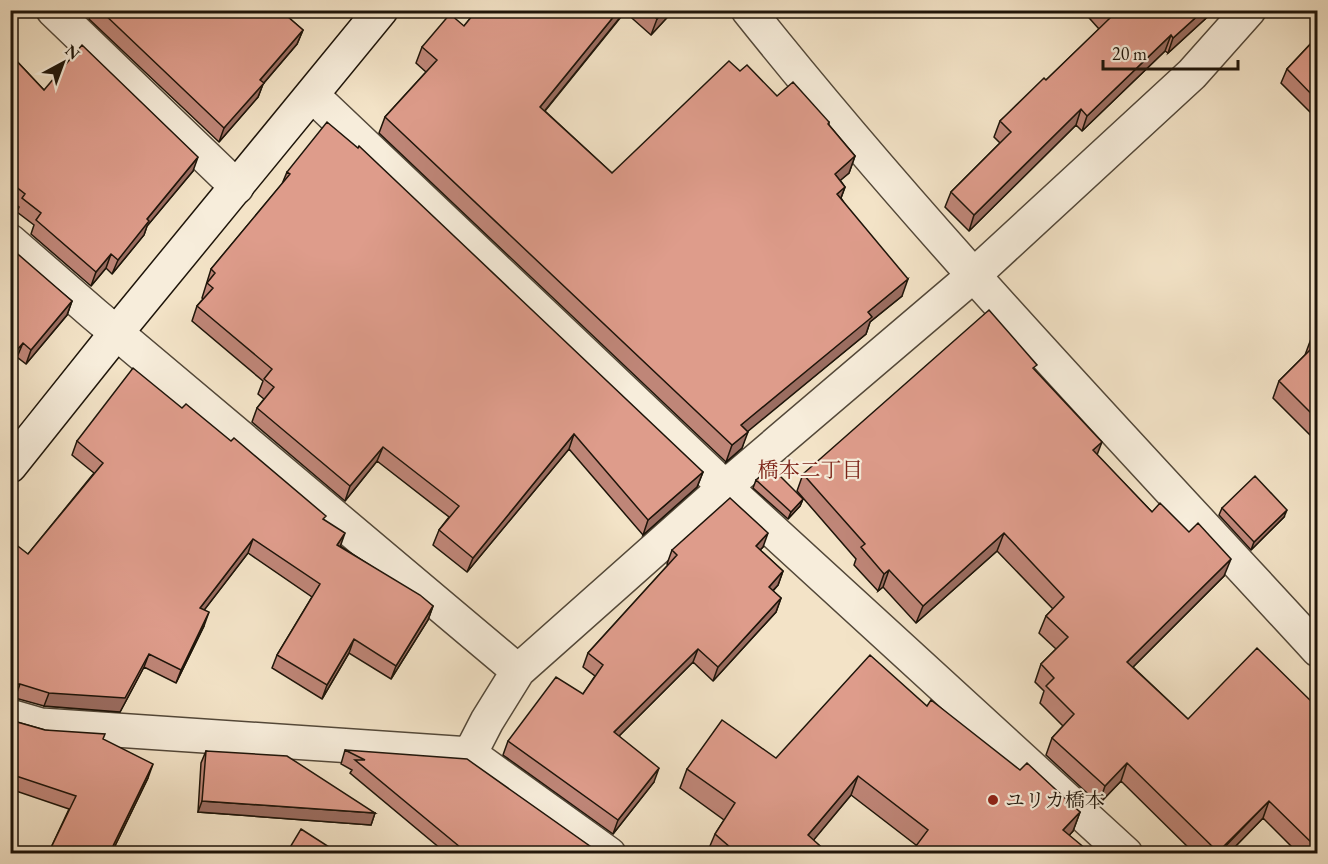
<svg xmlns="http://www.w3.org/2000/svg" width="1328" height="864" viewBox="0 0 1328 864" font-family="'EB Garamond','Noto Serif JP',serif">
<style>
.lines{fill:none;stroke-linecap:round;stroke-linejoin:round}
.street-casing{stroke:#534839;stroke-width:36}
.secondary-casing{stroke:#1e150a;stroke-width:36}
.street{stroke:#f7eddb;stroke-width:33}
.secondary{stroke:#f7eddb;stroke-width:33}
.wall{fill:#bf8678;stroke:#1e150a;stroke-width:1.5}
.shaded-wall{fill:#9b6d61;stroke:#1e150a;stroke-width:1.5}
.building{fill:#de9c8b;stroke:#1e150a;stroke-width:1.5}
.poi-dot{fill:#8f2418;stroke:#f7eddb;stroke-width:2}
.labels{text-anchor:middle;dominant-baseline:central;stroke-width:4.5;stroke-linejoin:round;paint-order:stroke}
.poi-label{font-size:20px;fill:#1e150a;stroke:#f7eddb;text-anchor:start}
.neighbourhood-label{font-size:21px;fill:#7a1f14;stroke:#f7eddb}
</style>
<rect width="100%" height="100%" fill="#f3e3c7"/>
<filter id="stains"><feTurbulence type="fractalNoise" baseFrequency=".00333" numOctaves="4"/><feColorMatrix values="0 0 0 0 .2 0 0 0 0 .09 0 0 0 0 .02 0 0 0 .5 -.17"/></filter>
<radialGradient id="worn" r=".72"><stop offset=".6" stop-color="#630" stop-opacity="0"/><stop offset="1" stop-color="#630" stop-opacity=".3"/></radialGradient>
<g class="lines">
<defs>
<path id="street" d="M53,10L237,187
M748,10C926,233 1125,440 1318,650
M312,95L725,487L1126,854
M10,241L94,314L518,671
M10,716L41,725L470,754
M609,854L470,754L487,721L518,671L725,487L974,275L1192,74L1249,10"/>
<path id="secondary" d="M10,466L117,332L381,10"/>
</defs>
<use href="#street" class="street-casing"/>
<use href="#secondary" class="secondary-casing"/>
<use href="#street" class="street"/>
<use href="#secondary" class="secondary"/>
</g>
<path class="wall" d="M92,10H280L303,30L297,44L263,84L258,97L219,142L89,19Z
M477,10H674L651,35L625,12L545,111L612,173L740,71L777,96L829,122V125L855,156L849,173L840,180L845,187L841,198L902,296L870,322L866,334L747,431L742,448L726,462L379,133L385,117L426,72L416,63L422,47L464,26Z
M1082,10H1215L1168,53L1165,51L1082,131L1076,125L969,231L945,207L951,192L1000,143L994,137L1000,121L1046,80L1099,29Z
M1317,37V119L1281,83L1287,69Z
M10,54L44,90L193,171L147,226L144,235L112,274L106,268L91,286L31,234L34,225L17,212L19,207L10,200Z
M287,172L703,472L697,487L643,535L569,449L467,572L433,545L439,530L449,517L377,461L345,501L252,422L257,408L264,399L258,394L263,381L192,321L197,306L203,299L202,298L211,269L282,184Z
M10,250L72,301L67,315L26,364L17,357Z
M1317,332V442L1273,398L1279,381L1305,355L1311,339Z
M1035,371L1097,455L1152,512L1224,576L1133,667L1188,719L1317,707V854H1299L1263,818L1228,854H1195L1121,781L1099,804L1046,755L1052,738L1063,726L1040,703L1044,691L1035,682L1041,664L1056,649L1039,633L1046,616L1053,609L997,551L916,623L883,587L878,591L854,565L856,559L797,491L803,474Z
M77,441L324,520L340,546L433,606L428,620L391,679L349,653L322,699L272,668L277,655L312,597L248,553L204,610V626L176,683L144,667L120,712L44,706L15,698L28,554L94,473L72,455Z
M756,480L803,499L800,506L788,519L753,488Z
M1222,508L1284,517L1251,550L1219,515Z
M763,547L760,550L783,571L778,585L773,591L781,598L776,612L713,681L693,662L619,736L654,782L613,834L503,755L508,741L583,694L595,676L583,667L588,653L668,565L667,564L672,550Z
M927,706L1080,812L1073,831L1069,835L916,845L851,795L813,840L829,854L707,853L715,834L724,820L680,788L687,769L776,758Z
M10,720L45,730L103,740L148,778L111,854H48L69,809L10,789Z
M345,750L593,854H447L350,773L352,770L341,764Z
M206,751L375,813L371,825L198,812L201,763Z"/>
<path class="shaded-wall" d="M619,10H626L534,124L540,107Z
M664,10H674L651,35L657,19Z
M1204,10H1215L1168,53L1173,38Z
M303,30L297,44L263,84L258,97L219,142L224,128L260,80Z
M1171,35L1165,51L1082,131L1087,116Z
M1081,109L1076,125L969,231L974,215Z
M855,156L849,173L829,190L835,174Z
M198,157L193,171L147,226L144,235L112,274L118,260L147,219Z
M845,187L839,203L837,194Z
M111,254L106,268L91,286L96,272Z
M908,279L902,296L870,322L866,334L735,442L741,425L868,312Z
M72,301L67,315L26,364L31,350Z
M23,343L17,357L10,366V358Z
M748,432L742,448L726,462L732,445Z
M574,434L569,449L467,572L473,558Z
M1102,442L1095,460L1093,450Z
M383,447L377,461L345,501L350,486Z
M703,472L697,487L643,535L648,520Z
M803,499L800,506L788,519L791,512Z
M1287,510L1284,517L1251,550L1254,542Z
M345,533L340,547L337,545Z
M768,533L763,547L750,560L756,546Z
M1004,533L997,551L916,623L923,606Z
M253,539L248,553L195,622L200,608Z
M1231,559L1224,576L1121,679L1127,662Z
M889,570L883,587L878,591L884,574Z
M783,571L778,585L763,601L769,587Z
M781,598L776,612L713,681L718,667Z
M433,606L428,620L391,679L396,666Z
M209,612L204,626L176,683L181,670Z
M354,639L349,653L322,699L327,685Z
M698,649L693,662L609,746L614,732Z
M149,654L144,667L120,712L44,706L49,693Z
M10,684H20L15,698H10Z
M1127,763L1121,781L1099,804L1105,786Z
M153,764L148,778L111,854H109Z
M659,768L654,782L613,834L618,820Z
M858,776L851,795L802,854L808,835Z
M202,801L375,813L371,825L198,812Z
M1269,801L1263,818L1228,854H1218Z
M1080,812L1073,831L1056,850L1063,830Z"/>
<path class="building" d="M100,10H280L303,30L260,80L264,83L224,128Z
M477,10H619L540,107L612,173L729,61L740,71L747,65L777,96L793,82L829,122L828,124L855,156L835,174L845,187L837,194L908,279L868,312L872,317L741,425L748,432L732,445L385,117L437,60L422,47L450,14L464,26Z
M647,10H664L657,19Z
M1102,10H1204L1173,38L1171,35L1087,116L1081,109L974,215L951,192L1011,132L1000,121L1044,78L1046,80L1110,18Z
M1317,37V100L1287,69Z
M82,45L198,157L147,219L149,221L118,260L111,254L96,272L36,220L41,213L22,198L25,194L10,182V54L44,90Z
M327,122L358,148L359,146L703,472L648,520L574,434L473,558L439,530L459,506L383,447L350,486L257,408L274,387L264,379L272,369L197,306L213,288L207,283L215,273L211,269L290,174L287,172Z
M12,249L72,301L31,350L23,343L10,358V250Z
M989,310L1037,365L1033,368L1102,442L1093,450L1152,512L1160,503L1189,532L1198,523L1231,559L1127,662L1188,719L1257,648L1317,707V848L1269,801L1218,852L1127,763L1105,786L1052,738L1074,714L1046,686L1054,678L1041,664L1068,637L1046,616L1064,597L1004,533L923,606L889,570L884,574L861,547L865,544L803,474Z
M1317,332V419L1279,381L1316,344L1311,339Z
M133,368L182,408L186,404L231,441L234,438L326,516L323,519L345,533L337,545L420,595L433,606L396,666L354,639L327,685L277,655L320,584L253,539L200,608L209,612L181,670L149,654L125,698L49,693L20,684H10V540L28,554L103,463L77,441Z
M771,467L803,499L791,512L756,480Z
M1255,476L1287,510L1254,542L1222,508Z
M730,498L768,533L756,546L783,571L769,587L781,598L718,667L698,649L614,732L659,768L618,820L508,741L556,677L583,694L603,665L588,653L677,555L672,550Z
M870,655L927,706L931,700L1020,770L1027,763L1080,812L1063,830L1092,854H910L928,830L858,776L808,835L829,854H738L715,834L735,803L687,769L722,720L776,758Z
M10,720L45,730L105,734L103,739L153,764L109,854H48L76,796L10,774Z
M345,750L467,759L594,849L591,854H464L466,852L355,760H365Z
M206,751L287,756L375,813L202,801Z
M301,829L340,854H286Z"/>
<circle class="poi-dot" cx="993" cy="800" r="6"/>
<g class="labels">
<g class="poi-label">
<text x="1005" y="800">ユリカ橋本</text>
</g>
<g class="neighbourhood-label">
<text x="810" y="469">橋本二丁目</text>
</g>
</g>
<rect width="1328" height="864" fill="none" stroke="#f3e3c7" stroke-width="36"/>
<rect x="12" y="12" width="1304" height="840" fill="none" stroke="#1e150a" stroke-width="3"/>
<rect x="18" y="18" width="1292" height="828" fill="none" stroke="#1e150a" stroke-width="1.5"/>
<g transform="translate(63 63) rotate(41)" stroke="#f7eddb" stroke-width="4.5" paint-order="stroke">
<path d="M0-4.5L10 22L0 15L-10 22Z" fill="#1e150a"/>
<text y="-9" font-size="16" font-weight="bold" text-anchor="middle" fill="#1e150a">N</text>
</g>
<path d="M1103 60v9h135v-9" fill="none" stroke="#1e150a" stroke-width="3"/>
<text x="1112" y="60" font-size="18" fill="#1e150a" stroke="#f7eddb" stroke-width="4.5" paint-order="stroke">20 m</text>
<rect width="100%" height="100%" filter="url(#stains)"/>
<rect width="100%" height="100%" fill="url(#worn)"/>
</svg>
